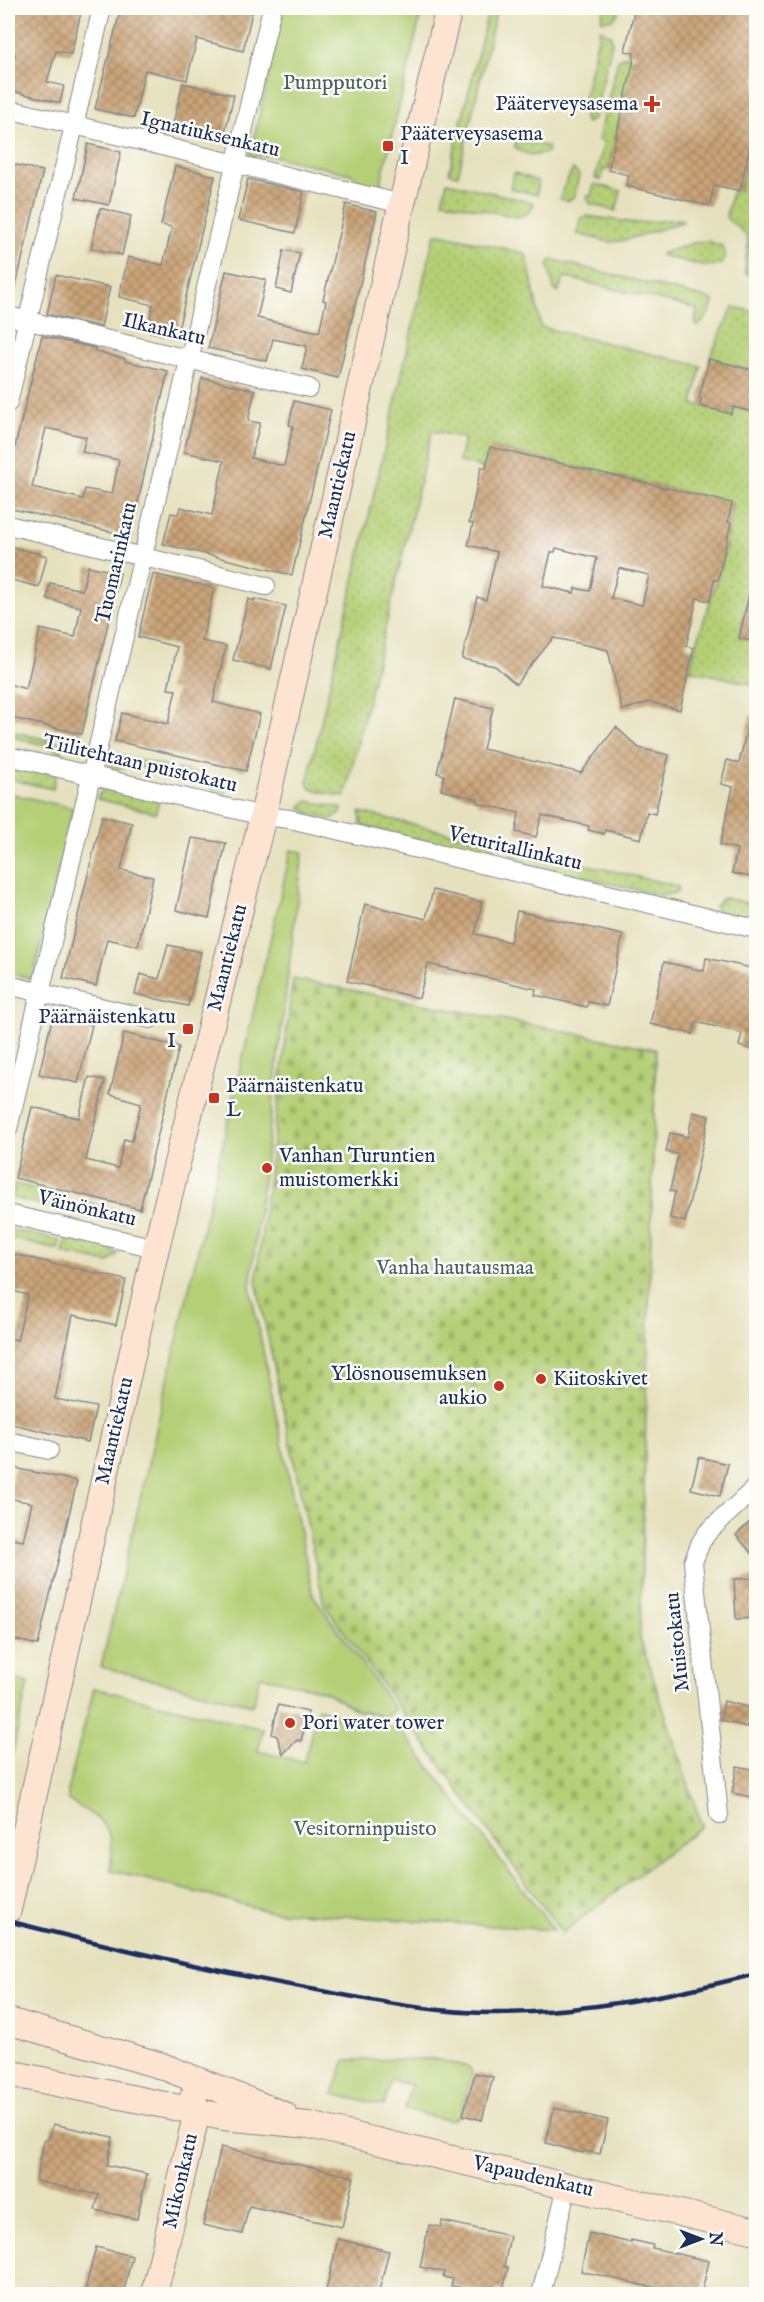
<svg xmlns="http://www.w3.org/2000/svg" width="764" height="2302" viewBox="0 0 764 2302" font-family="'IM FELL English',serif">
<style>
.grass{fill:url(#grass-dots);stroke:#687f6a;stroke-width:1.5}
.cemetery{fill:url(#cemetery-stones);stroke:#687f6a;stroke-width:1.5}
.park{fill:#b4cf75;stroke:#687f6a;stroke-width:1.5}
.building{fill:url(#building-cross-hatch);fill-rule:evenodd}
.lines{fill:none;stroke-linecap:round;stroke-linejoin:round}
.street-casing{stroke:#80888e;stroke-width:20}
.secondary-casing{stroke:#80888e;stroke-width:28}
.street{stroke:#fff;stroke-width:18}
.secondary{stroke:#fde4d1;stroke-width:26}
.rail{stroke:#1b2f5e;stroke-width:4.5}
.poi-dot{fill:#c8321e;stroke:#fdfcf7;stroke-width:2}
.labels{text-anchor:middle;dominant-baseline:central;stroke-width:5;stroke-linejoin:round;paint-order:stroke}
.park-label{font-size:21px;fill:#495f65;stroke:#fdfcf7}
.poi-label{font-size:21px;fill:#1b2f5e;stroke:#fdfcf7;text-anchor:start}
.street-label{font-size:21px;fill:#1b2f5e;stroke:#fdfcf7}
</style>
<defs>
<pattern id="grass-dots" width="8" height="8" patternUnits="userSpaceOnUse" patternTransform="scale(1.5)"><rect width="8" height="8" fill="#b4cf75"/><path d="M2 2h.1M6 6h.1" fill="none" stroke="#9ab268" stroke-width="1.8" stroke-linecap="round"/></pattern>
<pattern id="cemetery-stones" width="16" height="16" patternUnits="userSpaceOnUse" patternTransform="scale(1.5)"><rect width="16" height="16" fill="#b4cf75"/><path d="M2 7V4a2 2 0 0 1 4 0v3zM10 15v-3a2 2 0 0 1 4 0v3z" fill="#9ab268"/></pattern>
<pattern id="building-cross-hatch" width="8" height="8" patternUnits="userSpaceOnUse" patternTransform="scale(1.5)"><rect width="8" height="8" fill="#cba477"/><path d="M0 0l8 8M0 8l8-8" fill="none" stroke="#a48665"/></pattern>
</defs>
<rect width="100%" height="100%" fill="#fdfcf7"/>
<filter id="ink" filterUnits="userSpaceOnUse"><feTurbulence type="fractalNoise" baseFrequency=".0167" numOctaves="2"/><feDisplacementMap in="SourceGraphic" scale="12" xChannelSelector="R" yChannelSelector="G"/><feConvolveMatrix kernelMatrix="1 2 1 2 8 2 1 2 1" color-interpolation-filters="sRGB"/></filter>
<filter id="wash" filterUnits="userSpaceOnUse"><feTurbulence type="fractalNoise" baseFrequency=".008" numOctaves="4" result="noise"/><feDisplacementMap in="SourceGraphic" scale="24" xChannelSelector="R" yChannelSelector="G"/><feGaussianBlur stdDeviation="1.35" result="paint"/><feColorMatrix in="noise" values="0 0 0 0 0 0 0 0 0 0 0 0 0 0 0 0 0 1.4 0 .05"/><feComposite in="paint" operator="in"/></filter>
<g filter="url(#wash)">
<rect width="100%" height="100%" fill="#e6e1bd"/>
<path class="grass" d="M489,8H497L458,175L449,173Z
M604,8H620C617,18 612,22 601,20Z
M600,29L611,35L612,43L594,118L588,123L585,122L582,106Z
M625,56L633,58L632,64L648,68L626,91L608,170L603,169L601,180L595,179L604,142L598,140L618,60Z
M756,118V277L745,273C744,242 760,242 727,219L726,215L733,189L740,191Z
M515,139L548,147L547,152C538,158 523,154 515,148Z
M573,169L579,175L575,196L568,201L560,199L563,188Z
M514,173L538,181L537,195L510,188Z
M447,182L534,203C531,213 526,215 516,217L442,201Z
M594,184L621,191L616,211L590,204L587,196H591Z
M586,216L636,223L680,219L683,222L622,241L610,242L577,234L581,219Z
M436,234H441L524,253L527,257L541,327L701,366L693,404L730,414L733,407L756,413V562L739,638L756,642V685L690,670C702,613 730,561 732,503L491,447L486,468L459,462L464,438L432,431L345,797L311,789L307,783L433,239Z
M708,241L722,246C740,282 674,258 661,255L662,253L696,242Z
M554,260L710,299L713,301C713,309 704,323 697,326L695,323L697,309L564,277L558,292L554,289L548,265L550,261Z
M733,307L756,312V371L709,359Z
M8,730L63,744L61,755L53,747L8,736Z
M108,753L166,766L165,772C156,770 145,767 136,766C126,765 105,778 108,753Z
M8,764L56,775L53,789L8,779Z
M177,769L227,781L226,793L217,792L204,782L176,775Z
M108,788L159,799L156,813L97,799L99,794Z
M307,801L342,808L341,813L331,819L309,814L301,807Z
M360,812L494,843L493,851L485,854L365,827L361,824Z
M514,848L677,886L679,889L677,892L663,896L516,861L511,855Z
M726,898L756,905V919L716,910L715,907L721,899Z
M15,1184L66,1196L63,1210L12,1198Z
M86,1202L122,1211L125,1222H113L83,1215Z
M8,1229L60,1240L58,1250L8,1238Z
M66,1239L109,1249L118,1254L108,1263L63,1253Z
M8,1678L28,1683L8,1773Z"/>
<path class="cemetery" d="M293,979L656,1049L640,1638L702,1826L562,1933L324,1604L256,1281Z"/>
<path class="park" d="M284,8H420L421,14L380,186L362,184L351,174L269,155L253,157L250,155Z
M8,793L73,808L33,979L8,973Z
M291,850L303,852L250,1287L313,1595L395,1709L385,1717L356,1710L324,1691L260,1676L253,1705L101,1667Z
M94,1688L263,1729L258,1751L304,1762L318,1707L348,1721L401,1730L554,1930L268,1911L110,1870C117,1825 102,1821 68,1800V1788Z
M433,2059L469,2067L472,2073L461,2114L451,2121L405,2110L411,2085L391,2080L384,2106L333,2094L345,2060Z"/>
<g id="blocks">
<path class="building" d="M16,8H82L71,54L56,51L47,82L64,86L60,103L8,90L15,54L8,53V43Z
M121,8H194L223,14L225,8H253L243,51L197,39L187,80L145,70L134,118L95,109Z
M635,8H756V118L740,191L714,185L710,206L626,186L629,175L608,170L633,64L634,53L625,51Z
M183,83L234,95L223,140L172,128Z
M88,144L121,152L109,205L76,198Z
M12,164L43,171L14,294L8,293V182Z
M175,166L215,176L176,338L147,331L153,305L119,297L128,257L163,265L172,227L161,225Z
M248,179L304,192L295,233L238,220Z
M346,204L377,212L338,378L302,369L307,346L273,339L267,361L208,348L226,271L266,280L257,318L319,332L326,301L323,300Z
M100,208L131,216L122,255L91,248Z
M284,250L300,253L291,293L276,289Z
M56,275L110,287L101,327L47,314Z
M42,336L95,348V351L125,359V361L168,371L130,536L8,508V475ZM46,428L86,437L82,452L119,460L112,494L85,489L83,499L32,487Z
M709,359L756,371V413L733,407L731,414L700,406L701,399L699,398Z
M202,378L255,390L248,421L260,423L251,458L284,466L293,426L289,425L294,401L331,410L292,575L163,544L171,513L178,514L180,507L212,515L224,461L184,452Z
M490,447L732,503L728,522L731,523L718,580H714L710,601L697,598L686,646L694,648L680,710L650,702L622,710L608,650L564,640L553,638L516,684L495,666L462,659L477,597L486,600L497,552L468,545L473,524L469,523L481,467L486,468ZM556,548L597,558L590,591L575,588L574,593L543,586L551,552H555ZM619,568L649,575L642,605L611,598Z
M8,546L47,556L39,587L8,579Z
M88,566L120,573L82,734L8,717V684L26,689L40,629L75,637L81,607L47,599L50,583L82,590Z
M153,574L214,588L202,641L226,646L213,702L260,714L246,771L115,741L122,713L168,724L176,690L168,689L177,647L138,637Z
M750,591L756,592V642L739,638Z
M248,599L254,601V599L286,606L271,669L233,660Z
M455,699L493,708L483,749L581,773L616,727L639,748L669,755L655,814L647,812L641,839L605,830L604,834L588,830L589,826L542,815L536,837L516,832L519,813L477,803L478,799L441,790L444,775L437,773Z
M750,715L756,716V848L750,877L732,873L737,849L720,845L733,787L721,784L727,760L739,763Z
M102,816L132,823L121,870L153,877L138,946L107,939L96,986L63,978Z
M192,838L226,843L209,918L176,910Z
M433,890L482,902L475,934L510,942L517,911L623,935L607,1006L588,1002L587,1007L535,995L536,989L428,964L419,998L347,981L365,904L426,919Z
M168,945L201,952L188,1006L135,994L140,974L159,979Z
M706,958L756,969V1051L739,1046L742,1033L696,1022L693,1034L650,1024L664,962L704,971Z
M53,1015L92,1025L78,1083L39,1074Z
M124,1033L179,1047L140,1209L15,1178L32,1107L79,1118L89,1077L105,1080L86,1160L118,1168L124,1139L132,1141L141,1103L110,1094Z
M693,1112L709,1116L685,1222L670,1218L675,1192L670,1191L678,1154L666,1152L670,1133L688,1137Z
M8,1253L126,1280L116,1325L73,1315L55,1399L96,1407L88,1442L8,1423V1338L17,1340L28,1295L12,1291L14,1283L8,1282Z
M699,1457L728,1464L720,1496L691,1489Z
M14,1468L77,1481L38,1645L8,1638V1538L23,1541L32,1503L8,1498Z
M756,1516V1558L736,1535Z
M756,1578V1618L736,1619L734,1579Z
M724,1701L751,1708L747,1727L721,1720Z
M278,1705L308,1712L301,1741L297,1740L283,1754L277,1736L272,1734Z
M737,1766L756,1770V1798L732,1793Z
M475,2073L493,2077L482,2120L463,2115Z
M554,2108L608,2120L600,2154L584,2151L583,2153L546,2143Z
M53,2124L113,2137L107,2165L147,2174L137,2219L95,2210L99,2195L36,2181L44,2141L49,2139Z
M221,2147L354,2177L342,2227L249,2206L242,2234L203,2225Z
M442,2221L510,2236L504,2266L508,2268L503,2290L496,2289L495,2294L451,2286L453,2279L443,2277L444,2272L420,2267L429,2225L441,2227Z
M589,2233L631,2243V2240L653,2245L652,2248L709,2261L701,2295H657L659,2289L581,2271Z
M338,2239L389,2251L378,2295H325Z
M96,2247L132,2256L123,2295H84Z"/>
</g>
</g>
<g filter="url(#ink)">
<use href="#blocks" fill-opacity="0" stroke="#80888e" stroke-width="1.5"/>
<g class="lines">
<defs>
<path id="street" d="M8,109L402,204
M8,316L309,388
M8,403L102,8
M8,525L266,586
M8,756L263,816L290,819L756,929
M8,985L150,1019
M8,1129L272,8
M8,1214L156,1248
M8,1441L49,1450
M719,1815L693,1562L701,1542L707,1533L756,1487
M541,2294L567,2186"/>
<path id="secondary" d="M8,1910L156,1248L263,816L397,224L449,8
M8,2021L162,2066L284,2115
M8,2073L223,2117L309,2125L756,2231
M154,2294L197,2112L193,2097"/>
</defs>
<use href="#street" class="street-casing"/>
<use href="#secondary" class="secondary-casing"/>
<use href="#street" class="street"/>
<use href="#secondary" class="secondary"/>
<path class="rail" d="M8,1921C111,1947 216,1972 322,1991C381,2002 441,2014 502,2013C589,2012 673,1995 756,1974"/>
</g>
</g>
<g class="poi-dot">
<path d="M649 95h6v6h6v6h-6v6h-6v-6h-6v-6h6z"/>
<rect x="382" y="140" width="12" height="12" rx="3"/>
<rect x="182" y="1023" width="12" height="12" rx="3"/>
<rect x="208" y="1092" width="12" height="12" rx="3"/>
<circle cx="267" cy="1168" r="6"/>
<circle cx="541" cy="1379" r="6"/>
<circle cx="499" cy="1386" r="6"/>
<circle cx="290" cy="1723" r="6"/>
</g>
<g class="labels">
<g class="park-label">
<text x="335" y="83">Pumpputori</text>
<text x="455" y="1268">Vanha hautausmaa</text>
<text x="365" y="1829">Vesitorninpuisto</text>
</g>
<g class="poi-label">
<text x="638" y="104" text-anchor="end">Pääterveysasema</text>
<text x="400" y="134">Pääterveysasema<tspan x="400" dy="24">I</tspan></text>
<text x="176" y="1017" text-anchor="end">Päärnäistenkatu<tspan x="176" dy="24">I</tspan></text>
<text x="226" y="1086">Päärnäistenkatu<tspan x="226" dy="24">L</tspan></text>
<text x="279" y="1156">Vanhan Turuntien<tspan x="279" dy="24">muistomerkki</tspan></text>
<text x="487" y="1374" text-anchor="end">Ylösnousemuksen<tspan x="487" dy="24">aukio</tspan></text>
<text x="553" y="1379">Kiitoskivet</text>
<text x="302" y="1723">Pori water tower</text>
</g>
<g class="street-label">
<text transform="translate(210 135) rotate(13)">Ignatiuksenkatu</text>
<text transform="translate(164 330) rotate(13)">Ilkankatu</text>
<text transform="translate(338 485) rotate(-77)">Maantiekatu</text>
<text transform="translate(117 563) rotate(-77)">Tuomarinkatu</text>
<text transform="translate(140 764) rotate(13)">Tiilitehtaan puistokatu</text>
<text transform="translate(515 849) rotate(13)">Veturitallinkatu</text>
<text transform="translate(228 958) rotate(-76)">Maantiekatu</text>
<text transform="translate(87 1209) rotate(13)">Väinönkatu</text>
<text transform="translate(115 1431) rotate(-77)">Maantiekatu</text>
<text transform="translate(678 1642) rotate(-96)">Muistokatu</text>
<text transform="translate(533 2177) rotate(13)">Vapaudenkatu</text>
<text transform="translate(181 2181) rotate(-77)">Mikonkatu</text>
</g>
</g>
<rect width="764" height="2302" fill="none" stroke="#fdfcf7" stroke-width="30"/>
<g transform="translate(701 2239) rotate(90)" stroke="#fdfcf7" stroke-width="4.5" paint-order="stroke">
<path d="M0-4.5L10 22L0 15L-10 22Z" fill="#1b2f5e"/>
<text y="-9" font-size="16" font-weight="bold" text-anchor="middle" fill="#1b2f5e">N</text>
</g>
</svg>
